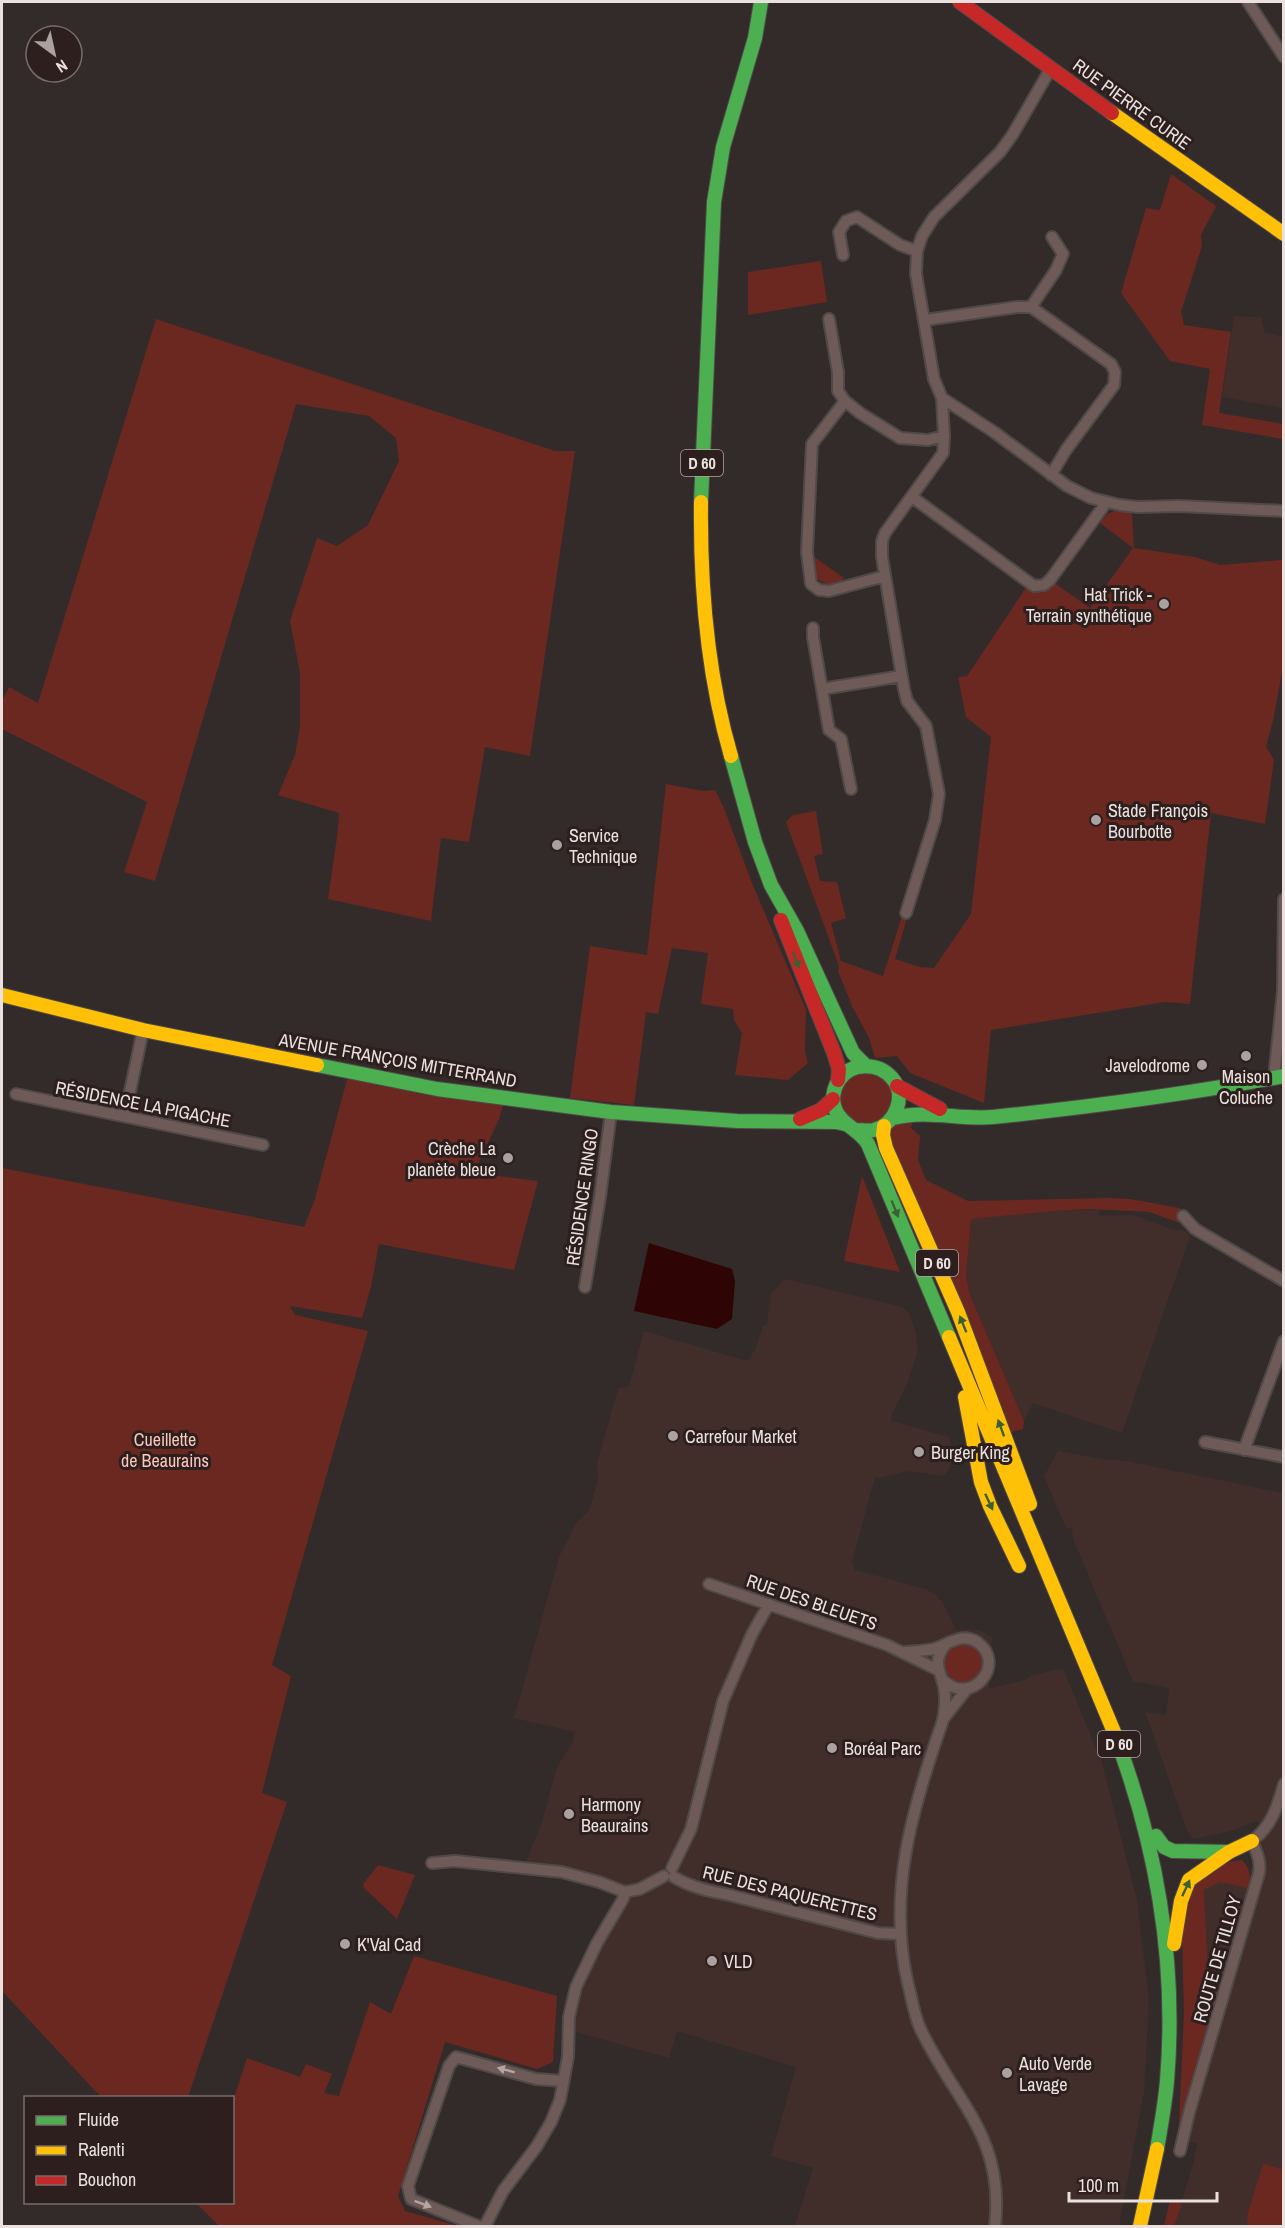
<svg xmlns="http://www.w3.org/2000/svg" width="1285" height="2228" viewBox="0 0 1285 2228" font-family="'Archivo Narrow',sans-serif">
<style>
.built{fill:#412e2b}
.green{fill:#6b2820}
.water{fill:#2e0504}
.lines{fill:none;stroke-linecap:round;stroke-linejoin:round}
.street-casing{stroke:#4f4948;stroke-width:14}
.fast-casing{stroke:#4f4948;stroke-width:16}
.slow-casing{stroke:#4f4948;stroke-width:16}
.jam-casing{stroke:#4f4948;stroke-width:16}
.street{stroke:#6e5b57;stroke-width:10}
.fast{stroke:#4caf50;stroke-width:14}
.slow{stroke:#ffc107;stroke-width:14}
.jam{stroke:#c62828;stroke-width:14}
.oneway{fill:#3a6034}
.oneway2{fill:#b2a5a2}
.poi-dot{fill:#aaa1a0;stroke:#2c1f1d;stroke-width:2}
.labels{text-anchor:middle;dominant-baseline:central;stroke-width:6;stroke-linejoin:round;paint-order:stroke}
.shield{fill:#2c1f1d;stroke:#b1a7a5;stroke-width:1.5}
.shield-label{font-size:16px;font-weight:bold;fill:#eae1df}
.street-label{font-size:18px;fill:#eae1df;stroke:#2c1f1d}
.poi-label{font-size:18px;fill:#eae1df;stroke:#2c1f1d;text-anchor:start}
.park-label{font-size:18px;fill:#fcc6bd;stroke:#2c1f1d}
</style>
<rect width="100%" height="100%" fill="#322b2a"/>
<path class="built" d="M1234,316L1261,317L1265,333L1283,337L1282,359L1284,360L1283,408L1222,397Z
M1099,1210V1216L1133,1215L1171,1229L1185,1231L1190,1236L1122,1433L1033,1403L1024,1421L970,1295L966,1276L971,1219L1054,1211Z
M785,1279L903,1307L909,1313L916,1333L918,1351L907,1384L892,1414L891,1421L949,1437L953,1456L949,1470L943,1476L909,1471L879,1478L875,1477L852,1562L855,1570L926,1589L937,1596L944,1605L956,1630H980L993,1638L991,1645L996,1660L995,1669L989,1684V1689L1028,1679L1030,1676L1063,1668L1102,1763L1137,1900L1149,2000L1144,2092L1119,2226H795L813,2168L771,2156L796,2067L677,2031L669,2058L569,2030L576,1987L625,1892L554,1866L526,1862L542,1822L557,1767L573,1742L575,1732L514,1718L559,1557L577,1522L589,1511L598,1480L597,1463L618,1389L629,1386L644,1331L747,1361L755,1350L763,1326L767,1325L771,1293Z
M1058,1451L1108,1460L1113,1459L1131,1462L1283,1493L1284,2169L1263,2164L1248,2225L1251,2226H1174L1192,2168L1197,2144L1183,2139L1228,1977L1208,1973L1204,1890L1220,1882L1251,1880L1250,1869L1260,1865L1252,1841L1268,1827L1256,1821L1231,1831L1193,1839L1188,1833L1145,1712L1166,1715L1169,1688L1133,1681L1073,1539L1072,1529L1066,1528L1044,1476Z"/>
<path class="green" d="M1171,174L1216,206L1201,235L1202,246L1181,312L1184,325L1231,332L1219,413L1283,424V439L1202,425L1210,369L1170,361L1121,293L1146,208L1160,210Z
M821,261L827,302L748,315V272Z
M156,319L555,451H575L530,756L485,747L469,842L441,838L431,921L328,899L337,837L339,813L278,795L295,755L300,726V673L290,621L317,538L337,546L368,525L399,461L396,438L369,416L296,404L155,881L124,872L147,802L2,729V701L9,687L38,703Z
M1115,511L1130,512L1132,515L1134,548L1195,557L1220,565L1283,560V667L1273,721L1266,746L1274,760L1265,824L1211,813L1190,1004L1165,1002L991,1030L984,1103L910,1073L897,1056L875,1058L869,1038L852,1006L838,971L839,966L786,822L793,815L816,811L823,854L814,856L820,881L837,882L846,918L831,923L841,961L883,976L902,916L907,918L895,959L920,967L934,968L971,914L991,737L966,717L958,677L967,676L1029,583L1050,580L1090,608L1133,548L1100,523L1107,514Z
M813,556L844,578L840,584L829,586L816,578Z
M666,784L703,791L715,790L724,808L752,883L806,1010L805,1052L808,1063L788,1080L735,1075L742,1033L734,1020L733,1009L701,1004L708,953L672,948L658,1014L646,1012L634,1105L570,1098L590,946L647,955Z
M349,1072L505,1099L499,1119L474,1173L538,1181L514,1270L379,1244L371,1287L362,1318L290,1306L295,1315L368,1331L272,1665L291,1676L262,1793L287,1802L188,2097H101L2,1991V1168L304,1227L314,1202Z
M840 1098a26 26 0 1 1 52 0a26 26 0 1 1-52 0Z
M914,1116L911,1128L920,1136L918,1160L926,1180L968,1201L1110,1198L1130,1199L1180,1208L1183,1216L1180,1223L1149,1212L1090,1209L1054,1211L971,1219L966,1276L970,1295L1024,1421L1023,1429L1008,1433L889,1140L893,1126Z
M862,1176L900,1272L844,1261Z
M944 1663a19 19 0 1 1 38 0a19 19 0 1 1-38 0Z
M1242,1860C1250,1869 1252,1876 1248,1888L1220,1882L1204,1890L1208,1973L1228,1977L1178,2145L1184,2013L1182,1939L1185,1887L1226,1862Z
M378,1865L415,1875L397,1919L363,1887L364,1883Z
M414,1956L557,1996L553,2062L537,2069L445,2042L398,2196L405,2211L458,2226H219L196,2203L232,2202L233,2101L247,2058L300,2077L306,2064L332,2074L324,2093L339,2096L370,2002L391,2014Z
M1263,2164L1283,2169V2226H1248L1247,2216Z
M1170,2200L1182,2203L1174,2226H1164Z"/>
<path class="water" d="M649,1243L732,1269L735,1281L732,1319L717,1329L634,1311Z"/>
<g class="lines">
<defs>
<path id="street" d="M1248,2L1284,57
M843,255L839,232L846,221L857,217L900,245L917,251
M1031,307L1056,270L1063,254L1052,237
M829,319L838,372V391L845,401L860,413L900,438L928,440L944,436
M925,320L1017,307H1031L1111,364L1115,372L1114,385L1066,450L1051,475
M942,398L994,432L1067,486L1091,498L1120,505L1137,507L1179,506L1284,511
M845,401L812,444L807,552L811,584L819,590L829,591L885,576
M912,497L1034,586L1044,585L1050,580L1103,507V501
M813,628V637L829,730L841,739L851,789
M822,689L902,676
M906,913L935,820L939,794L926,726L907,701L904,689L882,557V541L885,533L943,453L944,436L942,398L934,379L916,274L917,251L922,236L934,217L1000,152L1013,134L1051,68
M1274,1078L1283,991L1284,899
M16,1094L263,1145
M125,1115L143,1030
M1183,1216L1195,1229L1284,1281
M585,1287L600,1197L611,1112
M1205,1442L1284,1457
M1244,1450L1284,1341
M709,1584L887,1645L938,1670
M945,1645C932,1663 940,1669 944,1687C946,1698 945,1713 942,1723C912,1809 887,1894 908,1984C912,1999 914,2014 920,2028C955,2102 1005,2136 995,2226
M905,1652C915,1651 924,1651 933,1649C948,1645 961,1632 977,1642C1008,1663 971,1709 942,1679
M944,1718L967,1689
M432,1863L455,1861L562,1872L599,1882L625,1892L640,1889L664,1876
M672,1868L691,1829L723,1701L752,1634L769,1604
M674,1877C690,1887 707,1891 725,1894L878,1933L900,1934
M1180,2151L1189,2113L1259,1873C1261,1861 1257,1853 1252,1841C1272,1826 1277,1807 1284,1784
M478,2226L411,2199L408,2186L449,2066L456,2057L536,2079L563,2081
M485,2226L503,2191L537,2146L551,2122L560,2100L568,2057L569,2017L576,1987L597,1943L623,1899L625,1892"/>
<path id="fast" d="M701,502L714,202L723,147L755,38L761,2
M731,756L755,842L771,885L797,931L853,1053L865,1065
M317,1065L437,1089L611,1112L737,1121L836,1122L845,1124
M893,1118C927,1109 959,1120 993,1117C1091,1107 1188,1094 1284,1076
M856,1130C862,1130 869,1131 874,1130C896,1124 907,1095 892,1078C878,1062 851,1062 839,1080C833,1089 831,1101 836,1111C842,1125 860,1130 868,1144L949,1337
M1114,1732C1156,1843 1177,1961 1167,2081C1165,2104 1161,2126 1157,2149
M1156,1836L1164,1847L1173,1851L1229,1852"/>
<path id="slow" d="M1112,113L1284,234
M701,502C700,587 707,674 731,756
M2,995L143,1030L317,1065
M884,1126L883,1135L886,1148L958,1312L1030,1504
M949,1337L1114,1732
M965,1397L981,1482L990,1506L1019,1566
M1174,1944L1181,1901L1189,1880L1229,1852L1252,1841
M1140,2226L1157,2149"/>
<path id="jam" d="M960,2L1112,113
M781,920L834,1053L839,1069L838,1080
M897,1086L940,1109
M800,1119L821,1110L833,1099"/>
</defs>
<use href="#street" class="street-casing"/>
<use href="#fast" class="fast-casing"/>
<use href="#slow" class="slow-casing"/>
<use href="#jam" class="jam-casing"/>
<use href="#street" class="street"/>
<use href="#fast" class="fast"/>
<use href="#slow" class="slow"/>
<use href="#jam" class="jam"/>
</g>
<defs><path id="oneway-solid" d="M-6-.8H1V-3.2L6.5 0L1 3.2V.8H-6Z" transform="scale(1.5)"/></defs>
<g class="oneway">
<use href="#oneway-solid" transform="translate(796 960) rotate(69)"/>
<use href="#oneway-solid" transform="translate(895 1209) rotate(68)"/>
<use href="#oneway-solid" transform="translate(963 1324) rotate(-112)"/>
<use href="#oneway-solid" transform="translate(1001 1428) rotate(-110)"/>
<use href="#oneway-solid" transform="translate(989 1502) rotate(65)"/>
<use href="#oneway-solid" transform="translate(1186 1888) rotate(-65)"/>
</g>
<g class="oneway2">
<use href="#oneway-solid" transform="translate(506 2070) rotate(-165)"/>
<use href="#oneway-solid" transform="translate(423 2204) rotate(21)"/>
</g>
<g class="poi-dot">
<circle cx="1164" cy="604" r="6"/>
<circle cx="1096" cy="820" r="6"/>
<circle cx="557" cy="845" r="6"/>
<circle cx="1246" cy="1056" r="6"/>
<circle cx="1202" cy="1065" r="6"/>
<circle cx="508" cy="1158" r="6"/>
<circle cx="673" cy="1436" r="6"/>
<circle cx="919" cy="1452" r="6"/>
<circle cx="832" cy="1748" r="6"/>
<circle cx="569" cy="1814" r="6"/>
<circle cx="345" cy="1944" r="6"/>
<circle cx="712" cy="1961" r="6"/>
<circle cx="1007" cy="2073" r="6"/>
</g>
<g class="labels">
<g class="shield">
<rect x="681" y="450" width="42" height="26" rx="4.5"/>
<rect x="916" y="1250" width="42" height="26" rx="4.5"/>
<rect x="1098" y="1731" width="42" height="26" rx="4.5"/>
</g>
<g class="shield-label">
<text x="702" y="463">D 60</text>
<text x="937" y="1263">D 60</text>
<text x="1119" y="1744">D 60</text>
</g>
<g class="street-label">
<text transform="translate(1132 104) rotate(36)">RUE PIERRE CURIE</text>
<text transform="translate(398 1060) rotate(10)">AVENUE FRANÇOIS MITTERRAND</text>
<text transform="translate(143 1104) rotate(11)">RÉSIDENCE LA PIGACHE</text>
<text transform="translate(582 1197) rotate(-82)">RÉSIDENCE RINGO</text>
<text transform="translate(812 1602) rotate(19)">RUE DES BLEUETS</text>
<text transform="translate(790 1893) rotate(14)">RUE DES PAQUERETTES</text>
<text transform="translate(1217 1959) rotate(-74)">ROUTE DE TILLOY</text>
</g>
<g class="poi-label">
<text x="1152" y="594" text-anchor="end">Hat Trick -<tspan x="1152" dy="21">Terrain synthétique</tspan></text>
<text x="1108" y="810">Stade François<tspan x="1108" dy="21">Bourbotte</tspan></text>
<text x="569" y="835">Service<tspan x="569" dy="21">Technique</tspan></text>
<text x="1190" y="1065" text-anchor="end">Javelodrome</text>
<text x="1246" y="1076" text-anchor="middle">Maison<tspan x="1246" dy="21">Coluche</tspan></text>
<text x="496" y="1148" text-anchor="end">Crèche La<tspan x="496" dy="21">planète bleue</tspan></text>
<text x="685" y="1436">Carrefour Market</text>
<text x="931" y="1452">Burger King</text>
<text x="844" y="1748">Boréal Parc</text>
<text x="581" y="1804">Harmony<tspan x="581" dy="21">Beaurains</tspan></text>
<text x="357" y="1944">K'Val Cad</text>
<text x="724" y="1961">VLD</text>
<text x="1019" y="2063">Auto Verde<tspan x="1019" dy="21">Lavage</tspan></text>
</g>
<g class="park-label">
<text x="165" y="1439">Cueillette<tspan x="165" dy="21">de Beaurains</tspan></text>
</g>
</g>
<rect width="1285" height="2228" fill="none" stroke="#eae1df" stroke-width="6"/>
<rect x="24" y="2096" width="210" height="108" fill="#2c1f1d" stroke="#786d6b" stroke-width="1.5"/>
<rect x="36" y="2116" width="30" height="9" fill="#4caf50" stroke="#786d6b" stroke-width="1.5"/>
<text x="78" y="2126" font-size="18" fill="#eae1df">Fluide</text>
<rect x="36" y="2146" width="30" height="9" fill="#ffc107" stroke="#786d6b" stroke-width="1.5"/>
<text x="78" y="2156" font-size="18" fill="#eae1df">Ralenti</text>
<rect x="36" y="2176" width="30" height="9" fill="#c62828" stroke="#786d6b" stroke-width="1.5"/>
<text x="78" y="2186" font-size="18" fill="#eae1df">Bouchon</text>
<g transform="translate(54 54) rotate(147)"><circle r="28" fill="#2c1f1d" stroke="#786d6b" stroke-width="1.5"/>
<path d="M0-4.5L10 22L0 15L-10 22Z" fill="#aaa1a0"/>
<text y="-9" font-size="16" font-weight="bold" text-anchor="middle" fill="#eae1df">N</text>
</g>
<path d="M1069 2192v9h148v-9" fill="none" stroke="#eae1df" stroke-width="3"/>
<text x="1078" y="2192" font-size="18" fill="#eae1df" stroke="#2c1f1d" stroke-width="4.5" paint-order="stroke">100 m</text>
</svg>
